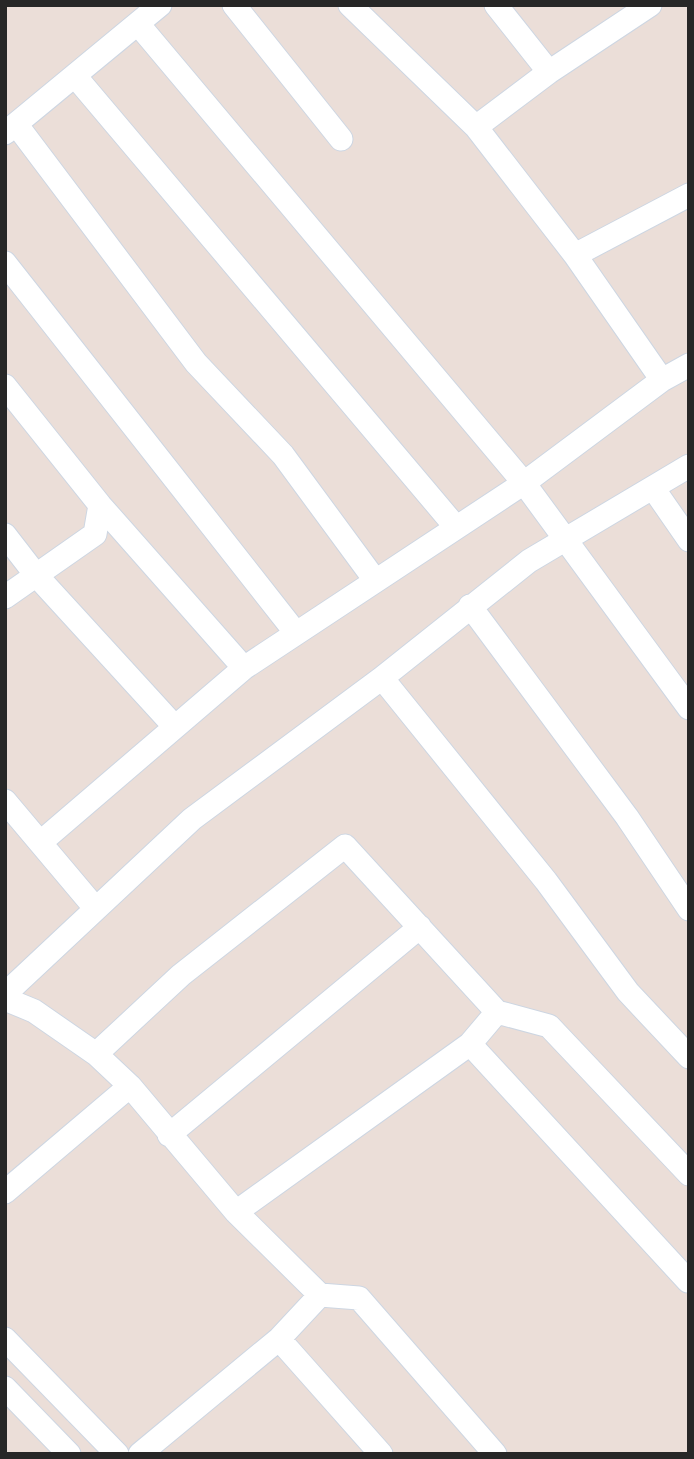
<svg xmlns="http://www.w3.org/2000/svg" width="694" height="1459" viewBox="0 0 694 1459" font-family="'Roboto Condensed',sans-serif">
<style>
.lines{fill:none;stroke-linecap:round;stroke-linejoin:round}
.street-casing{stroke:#cdd6e2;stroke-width:25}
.street{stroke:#fff;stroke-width:23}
</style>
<rect width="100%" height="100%" fill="#ebded8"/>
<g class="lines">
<defs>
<path id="street" d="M234,5L341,139
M350,5L476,127L575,255L662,380
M496,5L549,72
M138,24L524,483L689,708
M75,76L455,526
M16,124L196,363L283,455L375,580
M476,127L549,72L650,5
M5,133L160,5
M575,255L689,195
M5,263L296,633
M5,386L100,505L95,534L5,597
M653,488L689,540
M100,505L244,668
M5,535L36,575L175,727
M470,606L627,817L689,909
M382,678L546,881L628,992L689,1057
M5,801L96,909
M41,842L244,668L524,483L662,380L689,365
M5,994L192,819L382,678L529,561L689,466
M5,999L34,1011L96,1054L130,1086L236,1212L320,1295L359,1298L495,1454
M96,1054L181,975L345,846L497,1012
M169,1135L420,927
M5,1192L130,1086
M236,1212L470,1044
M688,1281L470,1044L497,1012L549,1026L689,1174
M5,1339L117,1454
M279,1339L381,1454
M5,1388L69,1454
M140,1454L279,1339L320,1295"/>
</defs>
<use href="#street" class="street-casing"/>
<use href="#street" class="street"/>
</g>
<rect width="694" height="1459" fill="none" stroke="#272727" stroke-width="14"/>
</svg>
